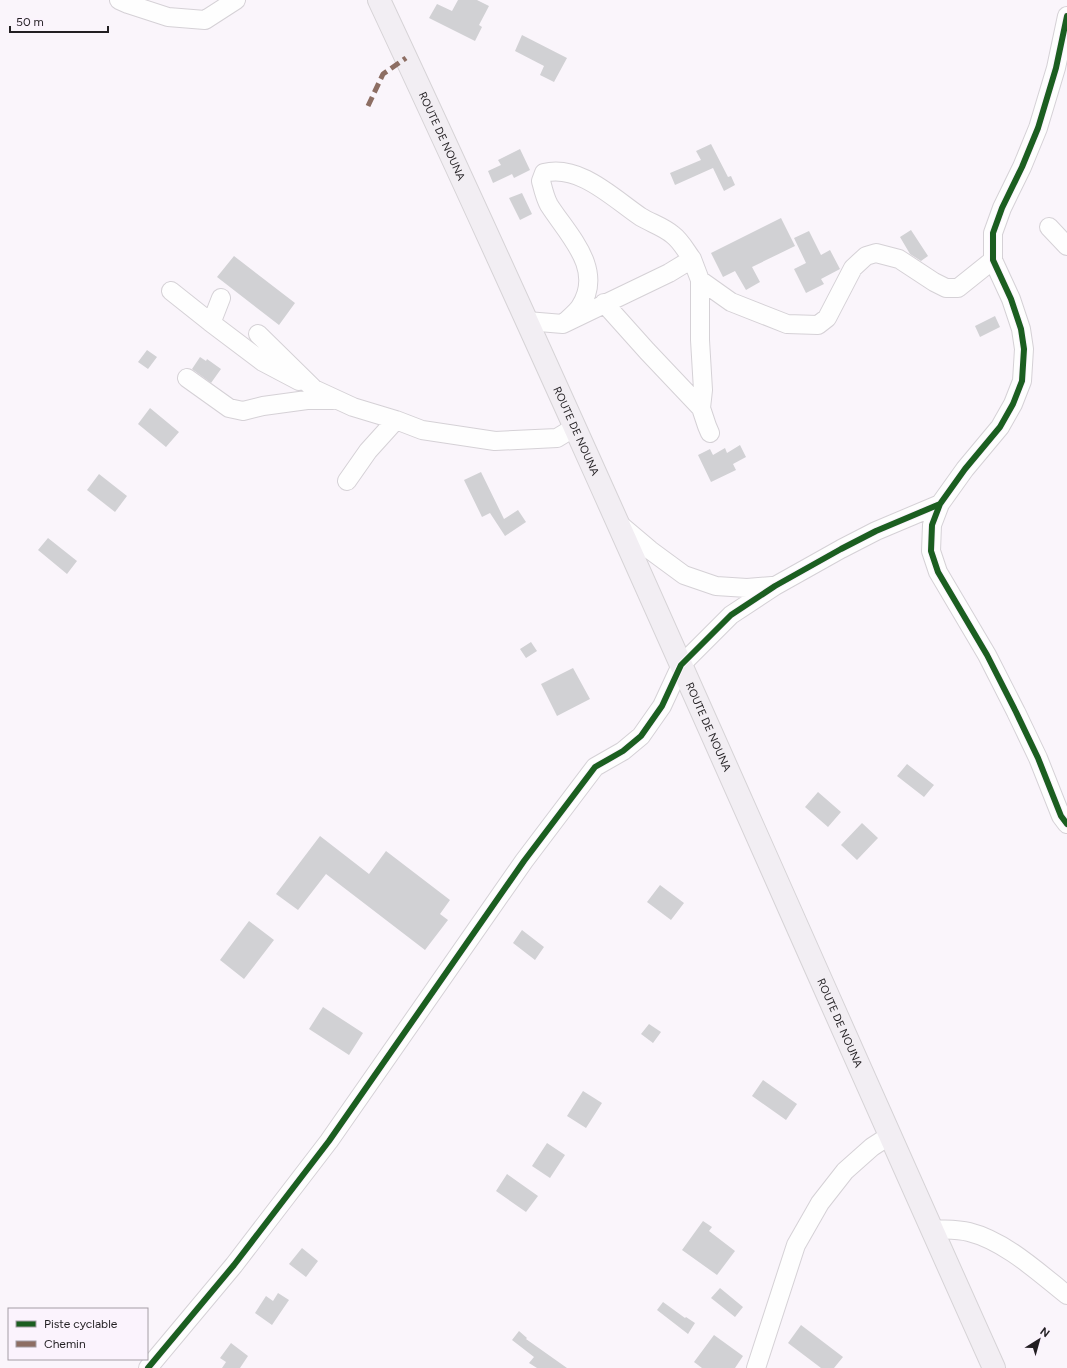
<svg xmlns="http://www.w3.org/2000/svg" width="1067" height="1368" viewBox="0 0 1067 1368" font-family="Figtree,sans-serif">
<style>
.building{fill:#d1d1d4}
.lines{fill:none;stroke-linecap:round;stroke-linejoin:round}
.minor-casing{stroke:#d5d1d6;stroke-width:20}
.major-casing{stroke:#d6d3d6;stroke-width:24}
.minor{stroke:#fefefe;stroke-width:18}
.major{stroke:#f2eef3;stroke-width:22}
.quiet{stroke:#8d6e63;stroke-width:5;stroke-dasharray:10 5;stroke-linecap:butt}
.cycleway-casing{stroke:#fbf3fd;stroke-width:8}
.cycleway{stroke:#1b5e20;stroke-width:6}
.labels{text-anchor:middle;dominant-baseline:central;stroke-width:3;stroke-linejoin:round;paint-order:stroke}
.street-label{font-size:11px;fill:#221f22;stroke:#fbf3fd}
</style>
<rect width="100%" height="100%" fill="#faf5fb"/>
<path class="building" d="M458,0H477L489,6L479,25L482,27L475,41L429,18L437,4L452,11Z
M522,35L567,58L554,82L540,75L544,66L515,51Z
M711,144L728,177L731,176L735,185L724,191L713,168L675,185L670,173L701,160L696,151Z
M520,149L530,170L514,178L512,174L493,183L488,171L501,165L498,160Z
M522,193L532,214L520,220L509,198Z
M781,218L795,246L752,267L760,282L746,290L735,271L723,277L711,253Z
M911,230L928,256L921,261L910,254L900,237Z
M809,231L821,255L830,250L840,269L821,279L824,284L806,293L794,269L806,263L794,238Z
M234,256L295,303L279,325L217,277Z
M995,316L1000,327L980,337L975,326Z
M147,350L157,357L148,369L138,362Z
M200,357L206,361L207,359L221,369L211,383L192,369Z
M150,408L179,432L166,447L138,424Z
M740,445L746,457L733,464L736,470L711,482L698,455L710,449L713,455L725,448L727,453Z
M481,472L504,519L518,510L526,522L505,536L490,513L482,517L464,480Z
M99,474L127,496L115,512L87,490Z
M48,538L77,561L67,574L38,550Z
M531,642L537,651L526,658L520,649Z
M573,668L590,699L557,716L541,684Z
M907,764L934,785L924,797L897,776Z
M818,792L841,812L828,827L805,807Z
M862,823L878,838L857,860L841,845Z
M320,836L369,874L386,851L450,900L440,914L448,920L425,950L326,874L298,910L276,894Z
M660,885L684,903L671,920L647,902Z
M249,921L274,940L244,979L220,960Z
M522,930L544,947L535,960L513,943Z
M323,1007L363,1033L349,1055L309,1029Z
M649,1024L661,1032L653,1043L641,1034Z
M763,1080L797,1104L786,1120L752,1096Z
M583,1091L602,1103L586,1128L567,1116Z
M547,1143L565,1155L550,1178L532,1166Z
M507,1174L538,1196L526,1212L496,1191Z
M703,1221L712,1227L709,1231L735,1251L717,1275L682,1250Z
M302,1248L318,1261L306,1277L289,1264Z
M720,1288L743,1307L735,1317L711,1298Z
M278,1293L289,1300L272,1325L255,1313L266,1296L273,1301Z
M663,1302L685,1318L686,1317L695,1323L688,1334L657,1310Z
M801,1325L843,1357L834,1368H821L788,1343Z
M519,1331L527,1338L526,1339L567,1368H537L529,1363L534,1357L512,1340Z
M714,1335L743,1356L735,1368H702L694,1362Z
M231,1343L248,1356L240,1368H222L226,1362L220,1358Z"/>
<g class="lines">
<defs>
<path id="minor" d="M119,0L128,4L168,17L205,20L236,0
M1067,16L1056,68L1038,128L1022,167L1002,208L993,233V260L1011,299L1021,329L1024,349L1022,381L1013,404L1000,427L965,469L940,504L932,525L931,551L938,572L987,655L1016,712L1038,758L1061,816L1067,824
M1049,227L1067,246
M692,259L700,280L731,302L787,324L818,325L827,318L853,268L866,256L876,253L899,259L934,282L946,288H958L993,260
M700,280V340L703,390L701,408
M171,291L210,322
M221,298L214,316L210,322L263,362L299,381
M604,303L647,351L701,408L707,426L710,433
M527,321L563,324L669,273L692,259C686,251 681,241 673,235C664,227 651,223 641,217C614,199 580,164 544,173L541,181C543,189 545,198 549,205C568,235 605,269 580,307C576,313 568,319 563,324
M258,334L314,389L353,407L396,420
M187,378L229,408L243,411L263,406L307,400H333
M347,481L368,451L396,420L422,430L495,441L557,438L575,427
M618,523L650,550L684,575L716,586L747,588L772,586
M932,1229C944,1230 957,1229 969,1232C1005,1241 1038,1272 1067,1295
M148,1368L234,1265L329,1141L524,861L595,767L623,751L641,736L662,706L681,665L731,615L775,586L841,549L876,531L940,504
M756,1368L796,1245L820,1203L845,1171L872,1147L889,1136"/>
<g id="major">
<path id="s1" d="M379,0C591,453 789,912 994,1368"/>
</g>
</defs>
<use href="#minor" class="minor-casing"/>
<use href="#major" class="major-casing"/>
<use href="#minor" class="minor"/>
<use href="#major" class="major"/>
<path class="quiet" d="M368,106L383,74L406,58"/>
<defs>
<path id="cycleway" d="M1067,16L1056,68L1038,128L1022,167L1002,208L993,233V260L1011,299L1021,329L1024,349L1022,381L1013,404L1000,427L965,469L940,504L932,525L931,551L938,572L987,655L1016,712L1038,758L1061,816L1067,824
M148,1368L234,1265L329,1141L524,861L595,767L623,751L641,736L662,706L681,665L731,615L775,586L841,549L876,531L940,504"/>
</defs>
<use href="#cycleway" class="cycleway-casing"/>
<use href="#cycleway" class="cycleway"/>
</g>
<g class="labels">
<g class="street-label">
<text stroke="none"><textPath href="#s1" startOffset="150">ROUTE DE NOUNA</textPath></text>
<text stroke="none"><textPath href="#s1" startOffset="474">ROUTE DE NOUNA</textPath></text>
<text stroke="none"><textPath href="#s1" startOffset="798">ROUTE DE NOUNA</textPath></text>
<text stroke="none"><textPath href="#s1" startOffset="1122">ROUTE DE NOUNA</textPath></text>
</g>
</g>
<rect x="8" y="1308" width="140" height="52" fill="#fbf3fd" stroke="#a49ea5"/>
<rect x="16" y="1321" width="20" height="6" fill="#1b5e20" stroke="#a49ea5"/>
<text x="44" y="1328" font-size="12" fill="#221f22">Piste cyclable</text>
<rect x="16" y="1341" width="20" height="6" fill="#8d6e63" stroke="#a49ea5"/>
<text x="44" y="1348" font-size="12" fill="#221f22">Chemin</text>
<g transform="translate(1039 1340) rotate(37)" stroke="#fbf3fd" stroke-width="3" paint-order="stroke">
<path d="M0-3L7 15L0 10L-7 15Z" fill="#221f22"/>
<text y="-6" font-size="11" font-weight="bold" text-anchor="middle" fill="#221f22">N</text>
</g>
<path d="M10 26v6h98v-6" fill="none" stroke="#221f22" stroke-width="2"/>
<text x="16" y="26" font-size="12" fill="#221f22" stroke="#fbf3fd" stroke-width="3" paint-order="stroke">50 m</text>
</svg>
